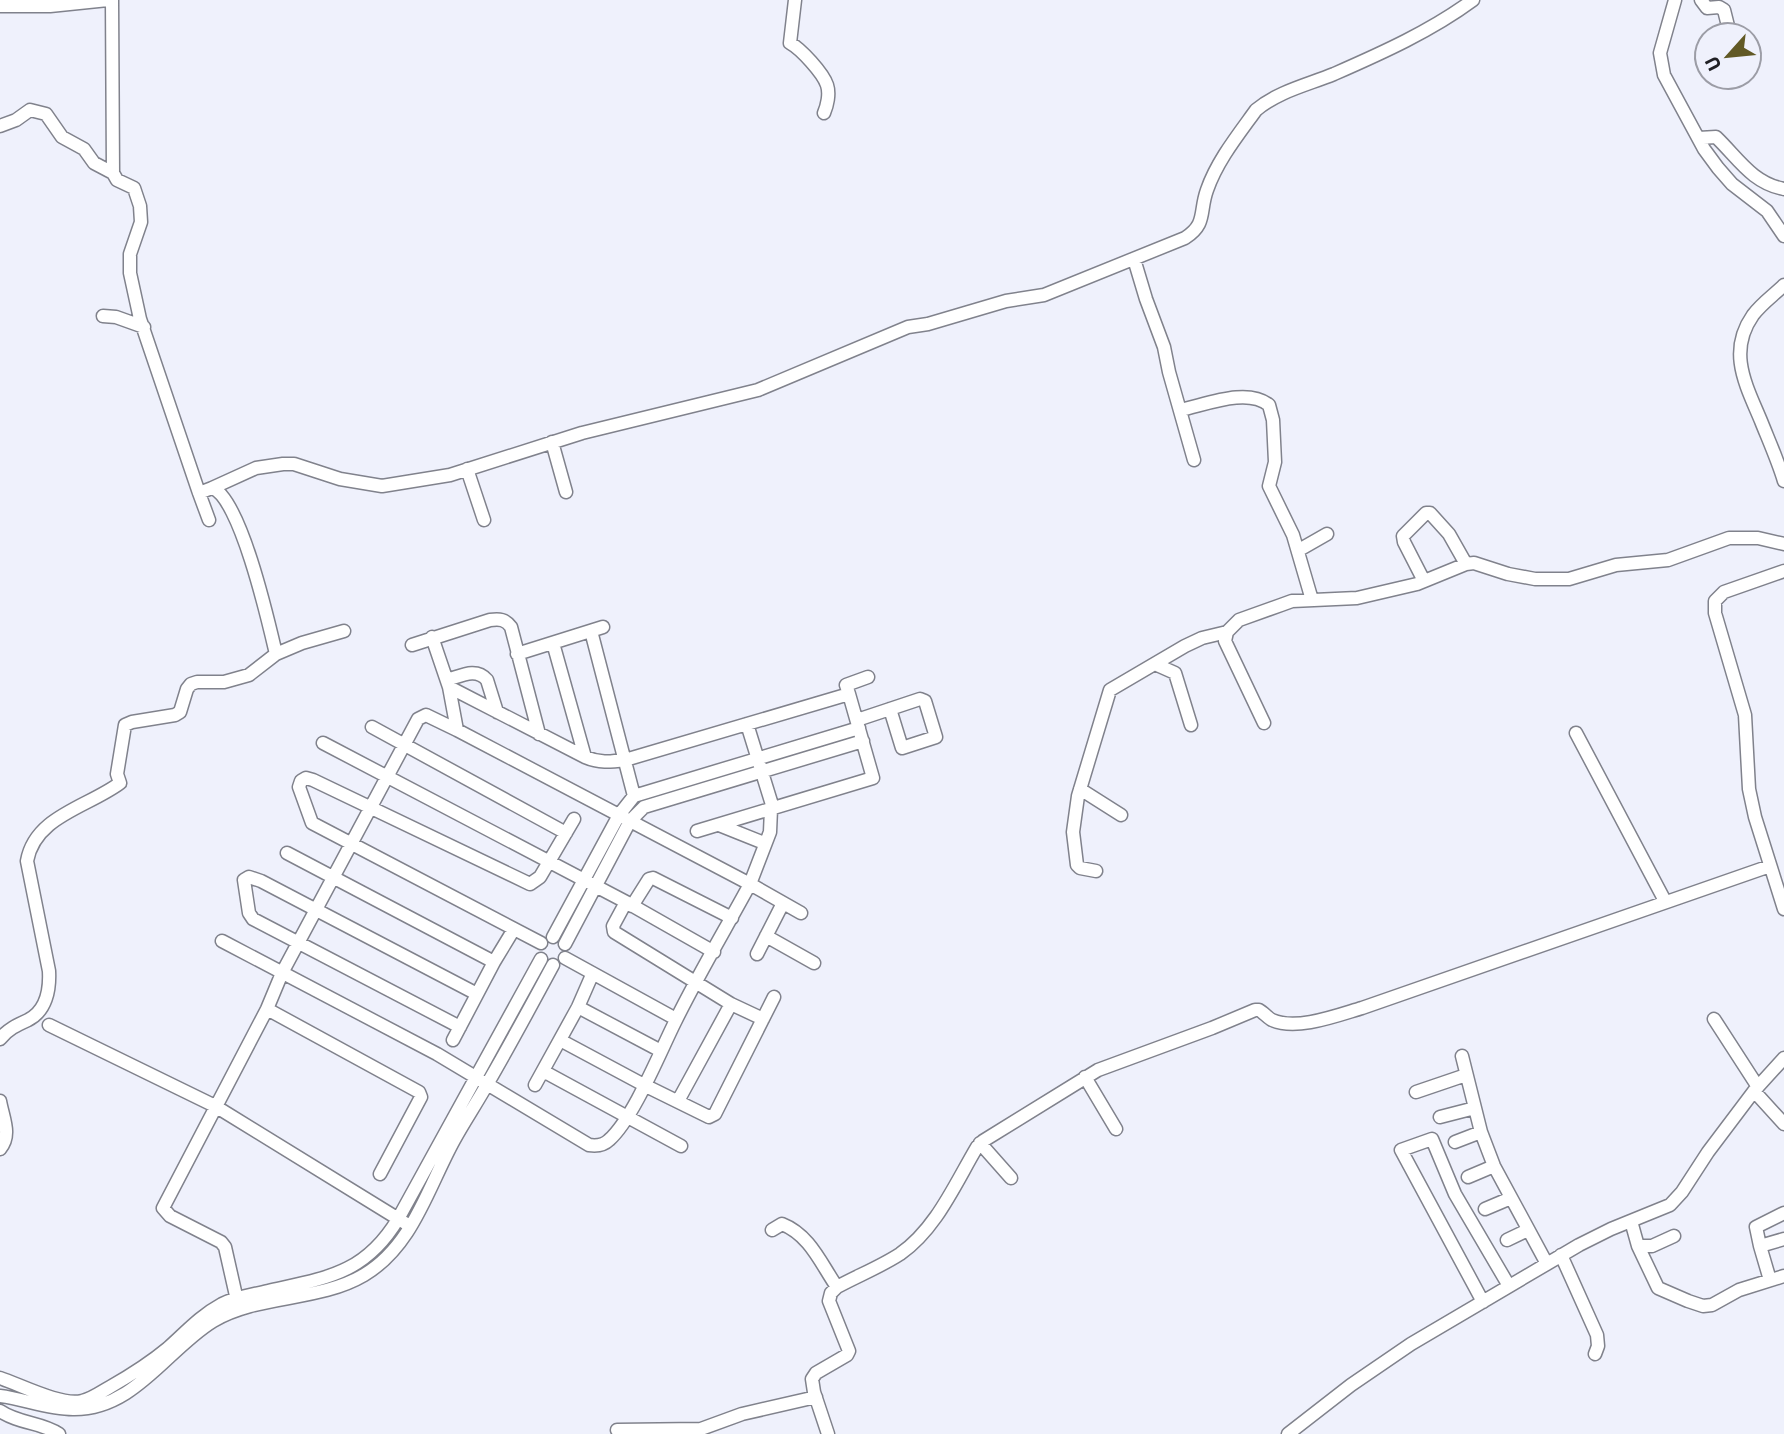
<svg xmlns="http://www.w3.org/2000/svg" width="1784" height="1434" viewBox="0 0 1784 1434" font-family="'IBM Plex Sans',sans-serif">
<style>
.lines{fill:none;stroke-linecap:round;stroke-linejoin:round}
.minor-casing{stroke:#80828c;stroke-width:15}
.minor{stroke:#fff;stroke-width:12}
</style>
<rect width="100%" height="100%" fill="#eff1fc"/>
<g class="lines">
<defs>
<path id="minor" d="M112,0L113,173
M795,0L790,43C801,49 823,73 827,85C830,94 827,106 824,113
M1675,0L1660,53L1664,75L1704,149L1718,168L1732,184L1767,211L1784,236
M1701,0L1707,8L1719,7L1724,10L1730,34
M0,6H50L108,0
M0,126L16,120L30,110L46,114L62,137L84,149L94,163L113,173L117,180L134,188L140,206L141,222L130,254V273L140,319L198,490L199,493L212,488C240,496 269,624 276,654L249,675L224,682H197L191,684L187,689L180,712L175,715L132,722L125,725L117,774L120,783C88,807 35,816 27,861L49,971C50,990 46,1011 28,1020C17,1025 8,1029 0,1039
M1699,138L1716,137C1738,158 1752,183 1784,189
M1134,259L1146,299L1164,347L1169,372L1194,460
M1784,285C1774,295 1762,303 1753,315C1727,352 1746,385 1761,421C1769,441 1778,461 1784,481
M103,316L116,317L144,327
M1180,410C1205,405 1247,387 1269,405L1273,420L1275,462L1269,486L1293,535L1312,600
M552,442L566,492
M467,469L484,520
M212,488L256,468L283,464H294L340,479L382,486L450,475L582,433L758,390L908,327L928,324L1006,301L1044,295L1185,238C1207,224 1199,212 1207,190C1217,161 1238,135 1256,110C1279,91 1307,85 1334,74C1382,53 1431,31 1473,0
M199,493L209,520
M1299,550L1327,534
M1784,571L1724,592L1715,601V613L1745,715L1749,789L1755,817L1784,909
M1424,581L1404,542L1403,536L1426,513H1430L1449,534L1466,564
M591,631L634,796
M553,643L585,757
M412,645L490,620C500,619 505,619 511,627L539,734
M276,654L302,643L344,631
M517,654L603,627
M1157,665L1175,673L1191,725
M447,680C461,676 476,667 487,680L497,712
M449,687L585,757C599,763 610,762 625,760L849,694L873,778L697,831
M849,694L846,685L868,677
M857,720L920,699L925,701L936,737L902,748L890,709
M1264,723L1225,641L1227,632L1239,620L1281,605L1292,601L1357,598L1417,584L1466,564L1474,563L1508,574L1535,579H1569L1616,565L1668,560L1729,538H1758L1784,544
M747,724L773,808L771,809L770,832L750,884L801,913
M372,727L566,833
M1576,733L1665,901
M323,743L626,902L714,952
M1080,789L1121,815
M719,825L764,843
M287,853L494,962
M1096,871L1080,868L1077,865L1073,832L1078,796L1110,690L1185,646L1202,638L1227,632
M626,902L613,926L614,932L731,1004L763,1019
M632,906L649,879L653,878L732,918
M766,936L814,963
M553,937L619,815L634,796L859,728
M222,941L437,1054L589,1145C596,1146 603,1146 609,1140C633,1119 660,1052 675,1022C698,975 725,930 750,884L457,730
M541,943L312,823L299,787L301,781L306,778L313,780L530,884L540,877L574,819
M565,944L630,821L644,807L863,741
M757,954L783,903
M565,958L676,1019
M578,1007L661,1051
M267,1009L419,1092L421,1097L380,1174
M1714,1019L1758,1087
M49,1025L215,1106L405,1223
M460,1027L253,919L249,913L244,880L249,877L261,881L477,994
M453,1040L494,962L514,929
M560,1040L644,1085L709,1117L715,1114L718,1108L774,997
M1462,1056L1481,1132L1494,1166L1547,1264
M543,1071L681,1146
M1085,1077L1116,1129
M535,1085L578,1007L592,975
M1754,1091L1784,1124
M1416,1092L1466,1075
M0,1101C3,1118 12,1135 0,1149
M678,1101L731,1004
M1440,1117L1475,1108
M1455,1142L1481,1132
M980,1143L1011,1178
M1468,1177L1494,1166
M1485,1209L1511,1198
M1631,1221L1638,1246L1658,1288L1688,1301L1703,1306L1712,1305L1739,1290L1784,1276
M772,1230L782,1224C810,1235 821,1264 837,1287
M1507,1240L1528,1230
M1638,1246H1652L1674,1236
M1760,1246L1756,1227L1784,1213
M1561,1255L1597,1335L1598,1346L1595,1354
M1770,1280L1760,1246L1784,1239
M1483,1302L1401,1150L1432,1139L1455,1194L1509,1286
M239,1309L225,1247L221,1242L170,1216L163,1208L267,1009L282,973L418,719L426,715L457,730L449,687L432,637
M0,1378C21,1385 61,1406 82,1401C92,1399 101,1392 110,1387C131,1375 150,1363 168,1348C186,1332 200,1316 222,1304C236,1297 252,1295 268,1291C326,1278 365,1274 398,1219L541,959
M0,1396C24,1399 48,1409 73,1409C134,1410 167,1349 213,1321C259,1294 318,1302 364,1275C413,1246 428,1187 454,1140C465,1120 478,1101 489,1081C511,1043 532,1004 553,965
M0,1411C19,1424 41,1422 59,1434
M617,1430L701,1429L742,1414L816,1397
M828,1434L814,1392L812,1379L816,1373L847,1355L849,1351L829,1301L831,1293L837,1287C857,1276 880,1267 900,1254C936,1229 955,1184 977,1147L983,1141L1098,1070L1212,1028L1255,1010H1259C1263,1012 1268,1018 1272,1020C1297,1031 1338,1015 1362,1008L1770,866
M1288,1434L1351,1385L1411,1344L1579,1245L1611,1229L1670,1205L1682,1192L1708,1152L1754,1091L1784,1058"/>
</defs>
<use href="#minor" class="minor-casing"/>
<use href="#minor" class="minor"/>
</g>
<g transform="translate(1728 56) rotate(243)"><circle r="33" fill="#eff1fc" stroke="#9c9da6" stroke-width="2"/>
<path d="M0-5L12 26L0 18L-12 26Z" fill="#615925"/>
<text y="-10" font-size="19" font-weight="bold" text-anchor="middle" fill="#202024">U</text>
</g>
</svg>
